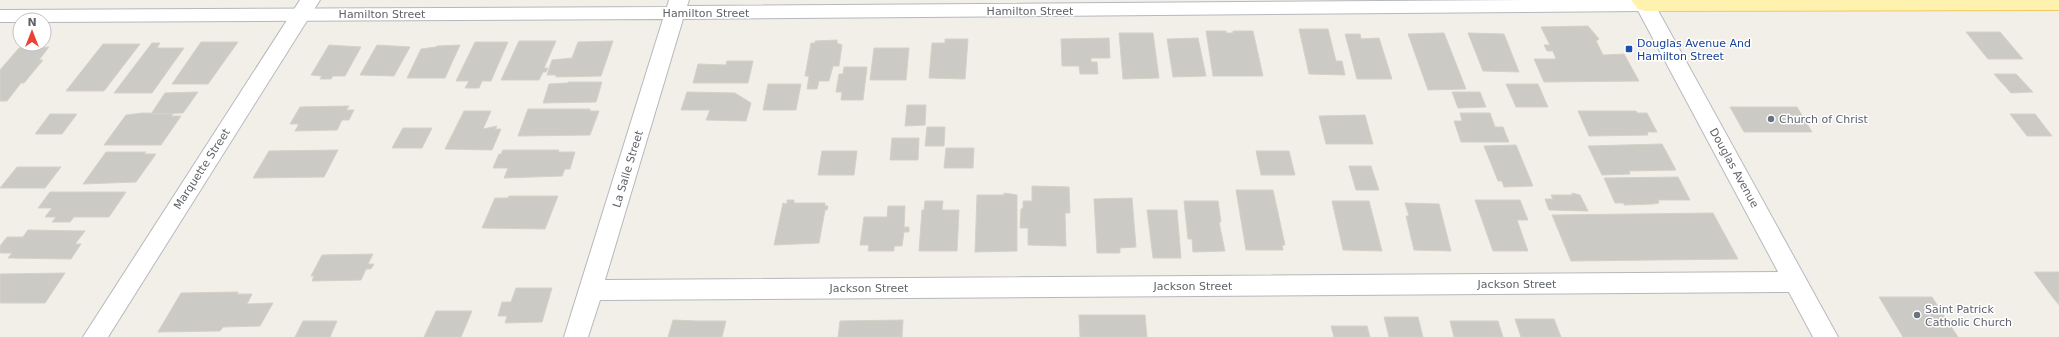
<svg xmlns="http://www.w3.org/2000/svg" width="2059" height="337" viewBox="0 0 2059 337" font-family="'DejaVu Sans',sans-serif">
<style>
.building{fill:#cccac5;stroke:#d6d1c6}
.lines{fill:none;stroke-linecap:round;stroke-linejoin:round}
.minor-casing{stroke:#b5b8bc;stroke-width:2}
.tertiary-casing{stroke:#b5b8bc;stroke-width:2}
.secondary-casing{stroke:#b6babf;stroke-width:2}
.primary-casing{stroke:#f2c960;stroke-width:2}
.minor{fill:#fff;fill-rule:evenodd}
.tertiary{fill:#fff;fill-rule:evenodd}
.secondary{fill:#fff;fill-rule:evenodd}
.primary{fill:#fff2af;fill-rule:evenodd}
.transit-dot{fill:#1a4fb4;stroke:#fff;stroke-width:1.5}
.worship-dot{fill:#6b7280;stroke:#fff;stroke-width:1.5}
.labels{text-anchor:middle;dominant-baseline:central;stroke-width:3;stroke-linejoin:round;paint-order:stroke}
.street-label{font-size:11px;fill:#5f6368;stroke:#fff}
.transit-label{font-size:11px;fill:#164399;stroke:#fff;text-anchor:start}
.worship-label{font-size:11px;fill:#5b616d;stroke:#fff;text-anchor:start}
</style>
<rect width="100%" height="100%" fill="#f1efe8"/>
<path class="building" d="M1588,26L1599,39L1596,41L1603,55L1624,54L1639,81L1544,82L1534,59H1556L1553,51H1547L1544,45H1550L1541,27Z
M1299,29H1328L1336,61H1342L1345,75L1309,74Z
M1206,31H1226V33H1233V31H1253L1263,76H1213Z
M1966,32H2000L2023,59H1988Z
M1119,33H1153L1159,78L1123,79Z
M1444,33L1466,89L1428,90L1408,34Z
M1468,33L1504,34L1519,72L1483,71Z
M1345,34H1360L1361,39L1379,38L1392,79H1357Z
M1109,38L1110,58H1091V62H1097L1098,74H1080L1079,66H1062L1061,39Z
M1198,38L1206,76L1173,77L1167,39Z
M945,39H968L965,79L929,78L932,43H945Z
M837,40V43L842,45L839,66H833L829,81H819L817,89H807L809,76H805L811,43H815V41Z
M519,41H556L544,68H548L546,72H543L539,80H501Z
M613,41L601,76L556,77V75H547L552,60L572,58L578,42Z
M201,42H238L208,84H172Z
M475,42H508L491,81H482L479,88H465L469,81H456Z
M152,43H160L157,48H184L152,93H114Z
M103,44H140L104,91H66Z
M329,45L361,47L345,76H333L331,79H320L322,76L311,75Z
M377,45L410,47L394,76L360,75Z
M460,45L445,78H407L421,49L436,47L437,46Z
M49,47L39,60H43L24,83H21L7,101H0V70L19,48Z
M874,48H909L906,80H870Z
M727,61H753L748,83H693L698,64L726,65Z
M844,67H867L863,100H841L842,92H836L839,74H843Z
M1994,74H2016L2033,92L2011,93Z
M568,82H602L596,102L543,103L549,84L568,83Z
M768,84H801L796,110H763Z
M1506,84H1538L1548,107H1516Z
M198,92L183,113L151,114L165,93Z
M687,92L735,93L751,103L746,121L706,120L710,110H681Z
M1452,92H1480L1486,107L1458,108Z
M907,105H926L925,125L905,126Z
M349,106L346,110H354L349,120H342L337,130L295,131L299,124H290L300,107Z
M1730,107H1797L1812,132H1744Z
M528,109H590V111H599L590,135L518,136Z
M464,111H491L483,129L497,126L495,129H501L492,150L445,149Z
M1578,111H1636L1637,113H1647L1657,132H1647L1648,135L1589,136Z
M143,113L173,114L171,116H181L161,145H104L126,115Z
M1460,113H1490L1495,127H1503L1509,142H1461L1454,121H1462Z
M50,114H77L62,134H35Z
M2010,114H2035L2052,136H2027Z
M1365,115L1373,144H1326L1319,116Z
M927,127H945L944,146H925Z
M403,128H432L422,148H392Z
M892,138H919L918,160H890Z
M1662,144L1676,170L1629,171L1630,174L1602,175L1588,146Z
M1516,145L1533,186L1504,187L1502,181H1498L1484,146Z
M946,148H974L973,168H944Z
M338,150L324,177L253,178L269,151Z
M503,150H559L558,152H575L570,169H565L562,176L504,178L508,168H493L499,154H501Z
M822,151H857L854,175H818Z
M1256,151H1289L1295,175H1261Z
M106,152H146L144,154H156L136,182L83,184Z
M1349,166H1371L1379,190H1356Z
M17,167H61L45,188H0Z
M1678,177L1690,200H1658L1659,203L1653,204L1624,205V203H1615L1604,178Z
M1032,186L1069,187L1070,213H1065L1066,246L1028,245V228H1020L1021,209L1023,208V201H1032Z
M1236,190H1273L1285,245H1282L1283,250H1246Z
M50,192H126L109,217H74L70,222H52L56,217H45L52,208H38Z
M1004,193L1017,195V251L975,252L977,195H1004Z
M1572,193L1580,195L1588,211L1549,210L1545,199H1553L1551,195H1572Z
M509,196H558L545,229L482,228L495,198H508Z
M1132,198L1136,247L1120,248V253H1097L1094,199Z
M787,200H794V203H825V206H828L827,210H825L819,243L774,245L783,203L787,204Z
M1475,200H1520L1528,220H1517L1528,251H1493Z
M925,201H943L942,210H959L957,251H919L922,210H924Z
M1184,201H1218L1221,222H1219L1225,251L1193,252L1192,239H1188Z
M1332,201H1369L1382,251L1343,250Z
M1405,203L1439,204L1451,251L1414,250L1406,216H1409Z
M888,206H905L904,227H909V232H904L902,246H894V251H868L869,245H860L864,217H887Z
M1147,210H1177L1181,258H1153Z
M1713,213L1738,259L1571,261L1552,215Z
M28,230L85,231L75,244H81L71,259L8,258L12,253H0V246L7,237H23Z
M373,254L368,264H374L371,269H366L361,280L312,281L314,276H311L322,255Z
M2034,272H2059V305L2051,295Z
M65,273L45,303H0V274Z
M516,288H552L542,322L505,323L507,316H498L502,302H511Z
M238,292L237,294H252L247,304L273,303L260,326L223,327L220,331L158,332L181,293Z
M1879,297H1932L1958,337H1903Z
M436,311H472L461,337H424Z
M1079,315H1145L1147,337H1080Z
M1384,317H1418L1423,337H1389Z
M1515,319H1554L1561,337H1521Z
M673,320L697,321H726L722,337H668Z
M903,320L902,337H838L840,321Z
M303,321H337L330,337H295Z
M1450,321H1498L1503,337H1454Z
M1331,326H1367L1370,337H1334Z"/>
<g class="lines">
<defs>
<path id="minor" d="M669,0H689L687,6L1524,0H1650L1655,5L1652,9L1645,11L683,19L605,280L1795,272L1803,275L1807,282L1803,289L1795,292L600,300L588,337H564L663,19L44,22V20H20V22H0V10L667,7Z"/>
<path id="tertiary" d="M300,0H320L108,337H83Z"/>
<path id="secondary" d="M1638,1H1652L1655,5L1838,337H1813L1635,5Z"/>
<path id="primary" d="M1631,0H2059V10L1645,11L1638,9Z"/>
</defs>
<use href="#minor" class="minor-casing"/>
<use href="#tertiary" class="tertiary-casing"/>
<use href="#secondary" class="secondary-casing"/>
<use href="#primary" class="primary-casing"/>
<use href="#minor" class="minor"/>
<use href="#tertiary" class="tertiary"/>
<use href="#secondary" class="secondary"/>
<use href="#primary" class="primary"/>
</g>
<rect class="transit-dot" x="1625" y="45" width="8" height="8" rx="2"/>
<g class="worship-dot">
<circle cx="1771" cy="119" r="4"/>
<circle cx="1917" cy="315" r="4"/>
</g>
<g class="labels">
<g class="street-label">
<text x="1030" y="11">Hamilton Street</text>
<text x="706" y="13">Hamilton Street</text>
<text x="382" y="14">Hamilton Street</text>
<text transform="translate(1734 168) rotate(61)">Douglas Avenue</text>
<text transform="translate(202 169) rotate(-57)">Marquette Street</text>
<text transform="translate(628 169) rotate(-73)">La Salle Street</text>
<text x="1517" y="284">Jackson Street</text>
<text x="1193" y="286">Jackson Street</text>
<text x="869" y="288">Jackson Street</text>
</g>
<g class="transit-label">
<text x="1637" y="43">Douglas Avenue And<tspan x="1637" dy="13">Hamilton Street</tspan></text>
</g>
<g class="worship-label">
<text x="1779" y="119">Church of Christ</text>
<text x="1925" y="309">Saint Patrick<tspan x="1925" dy="13">Catholic Church</tspan></text>
</g>
</g>
<g transform="translate(32 32)"><circle r="19" fill="#ffffff" stroke="#bfc1c3"/>
<path d="M0-3L7 15L0 10L-7 15Z" fill="#ea4335"/>
<text y="-6" font-size="11" font-weight="bold" text-anchor="middle" fill="#5f6368">N</text>
</g>
</svg>
